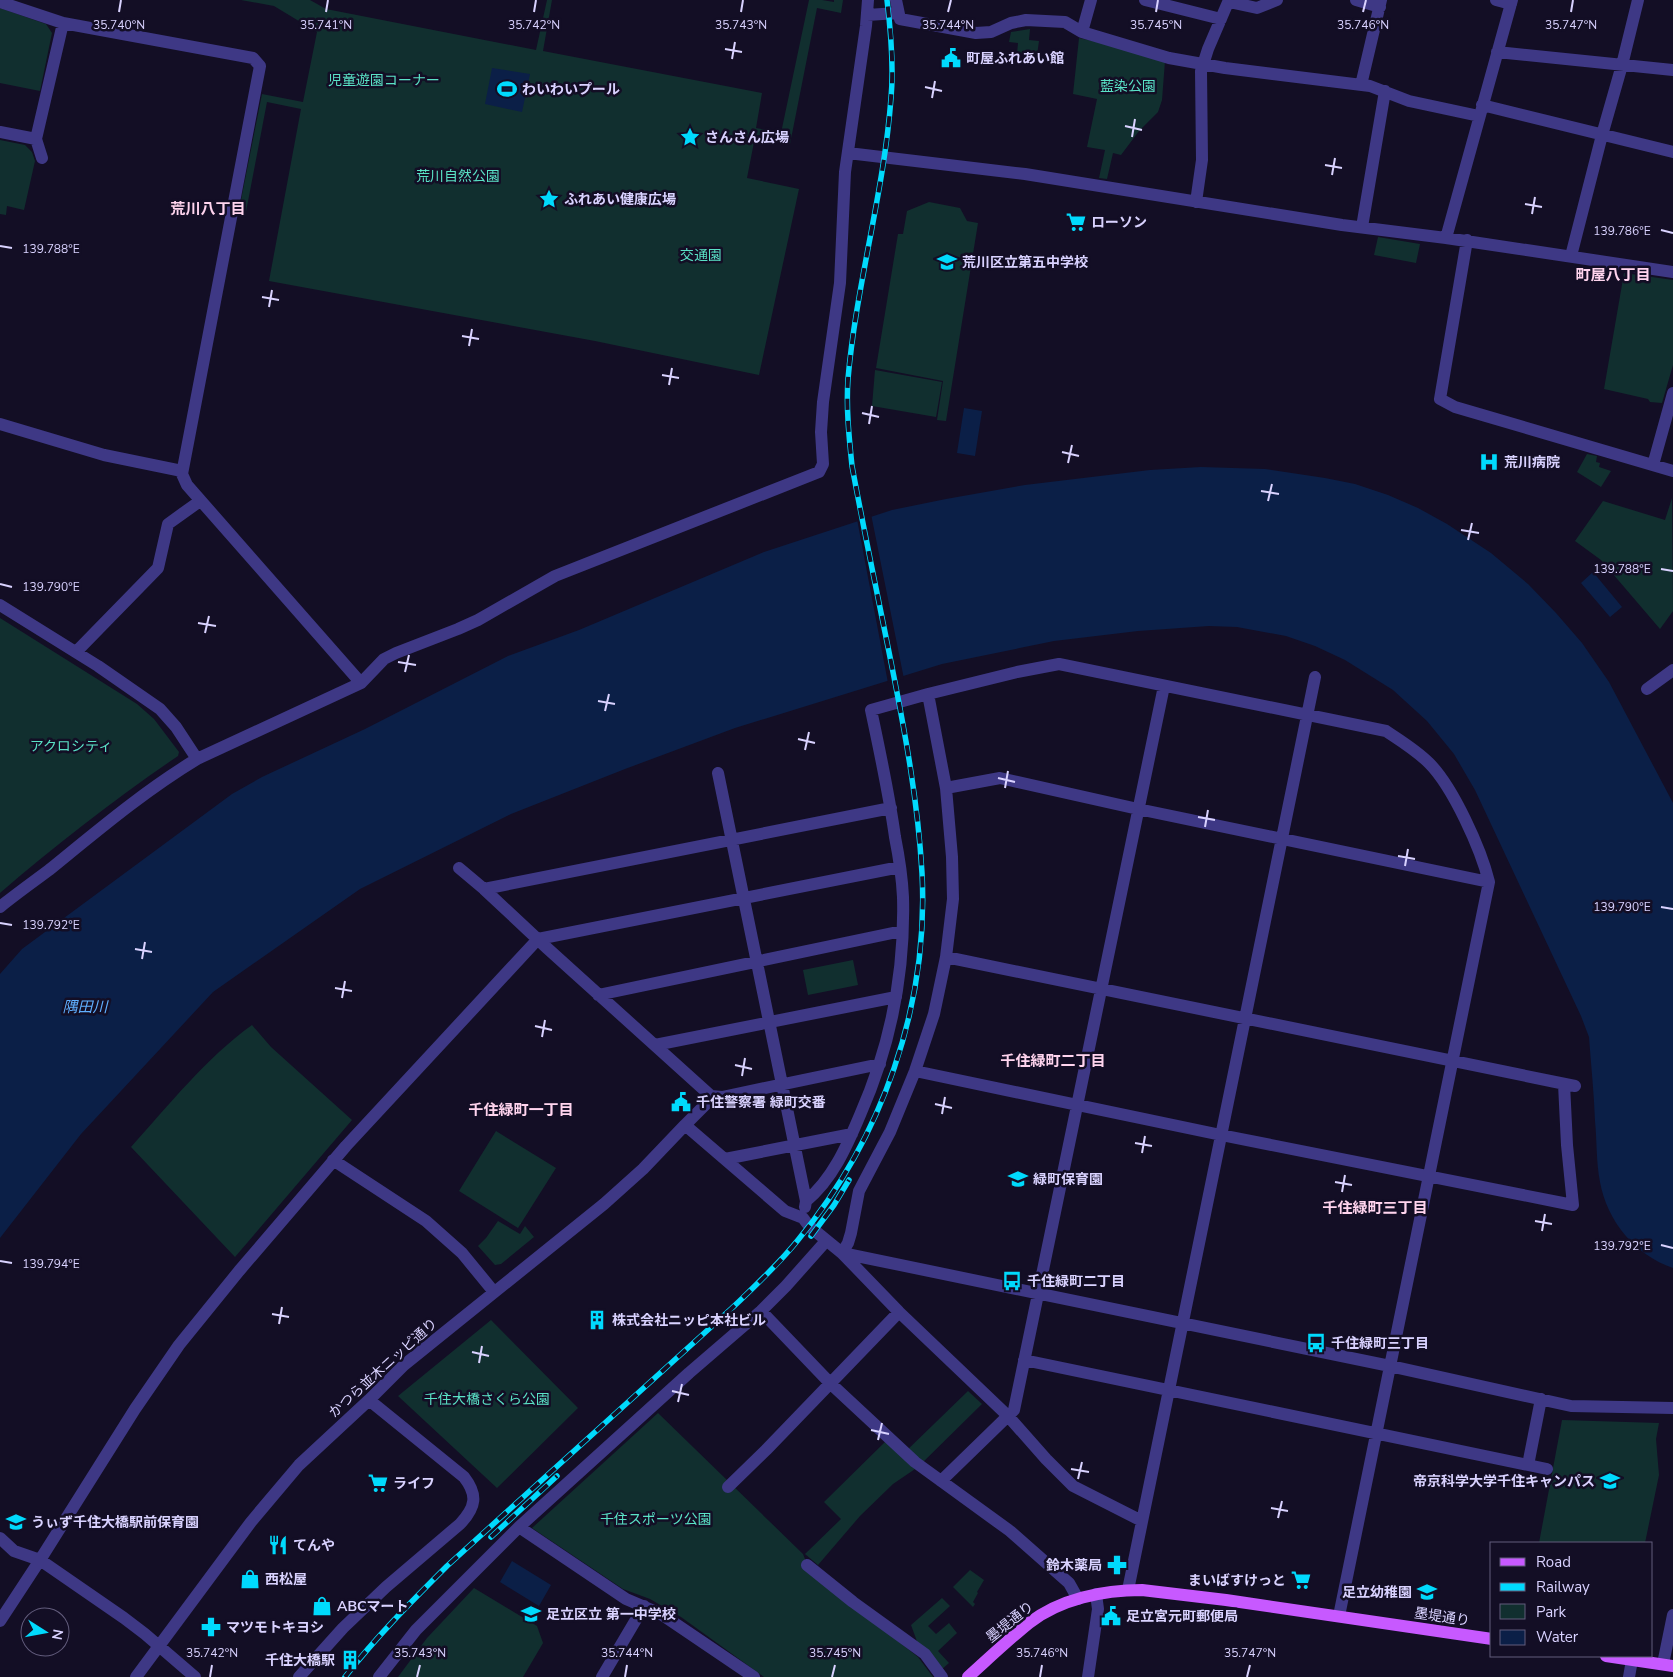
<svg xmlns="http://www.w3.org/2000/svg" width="1673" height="1677" viewBox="0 0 1673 1677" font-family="'Nunito Sans','Noto Sans JP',sans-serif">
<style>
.green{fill:#112f2f}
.water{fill:#0b1f47}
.pier{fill:#130e25}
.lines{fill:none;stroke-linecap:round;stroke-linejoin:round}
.minor{stroke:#3e3885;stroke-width:12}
.major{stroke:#c759ff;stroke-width:12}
.rail-casing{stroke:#00dafd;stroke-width:5.5}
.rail{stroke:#130e25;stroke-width:4;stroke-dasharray:11;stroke-linecap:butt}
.ticks{fill:none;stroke:#d9d2ff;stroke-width:2}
.labels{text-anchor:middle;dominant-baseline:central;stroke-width:5;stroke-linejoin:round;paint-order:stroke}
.poi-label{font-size:14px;font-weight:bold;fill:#d9d2ff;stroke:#130e25;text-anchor:start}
.park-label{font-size:14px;fill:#5ae2c6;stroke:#130e25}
.street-label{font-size:14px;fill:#d9d2ff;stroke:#130e25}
.neighbourhood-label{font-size:15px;font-weight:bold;fill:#ffd4ee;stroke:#130e25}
.water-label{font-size:15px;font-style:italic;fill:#60afff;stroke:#130e25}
.ticks-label{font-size:12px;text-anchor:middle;fill:#d9d2ff;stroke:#130e25;stroke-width:5;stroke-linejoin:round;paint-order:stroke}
</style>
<rect width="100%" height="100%" fill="#130e25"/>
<path class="green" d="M241,0H310L326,9L536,50L547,0H552L543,51L762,93L756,128L781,133L809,0H822L834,2V0H843L841,13L817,8L790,144L755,137L747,178L799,189L759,375L595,341L269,281L301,109L267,102L245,217L238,215L262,94L303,102L317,32L274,6Z
M0,8L46,24L52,33L40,91L0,83Z
M1030,29L1029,40L1039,41L1037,55L1017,54L1018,43L1009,42L1011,32Z
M1079,38L1124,48L1165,61L1162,100L1158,112L1139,131L1121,155L1113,153L1107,179L1099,178L1105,150L1087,147L1097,99L1073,94Z
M0,140L25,145L32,152L35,161L24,210L7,206L6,215L0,214Z
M929,202L960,208L967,221L978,223L946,421L937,420L943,381L876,368L898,234H903L907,211Z
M1378,237L1420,244L1416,263L1374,255Z
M1624,273L1673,280V365L1662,403L1650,402L1648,399L1604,389Z
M875,370L942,382L936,417L872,406Z
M1587,454L1597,456L1596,462L1600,463L1599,467L1611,471L1601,487L1577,472Z
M1672,498L1673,611L1660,629L1601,560L1575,541L1603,501L1665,520Z
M0,618L137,704L154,719L179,752L178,756C116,798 57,844 0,893Z
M853,960L858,985L808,995L803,970Z
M252,1025L271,1047L352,1120L235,1257L131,1147C169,1105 206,1058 252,1025Z
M496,1131L556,1168L518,1228L459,1191Z
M498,1221L520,1234L525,1226L534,1237L501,1264L495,1265L478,1246L486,1238Z
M491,1320L578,1408L497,1488L398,1396Z
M968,1391L982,1404L918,1467L893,1484L860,1516L818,1565L805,1554L841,1519L824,1502L886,1441L901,1456Z
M658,1413L803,1554L810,1572L918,1657L933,1677H764L681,1617L650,1599L623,1589L532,1528Z
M1562,1420L1659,1423L1656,1439L1659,1475L1645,1543H1539Z
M970,1570L984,1580L977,1592L978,1593L973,1602L975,1604L973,1607L953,1587Z
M474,1588L537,1626L543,1643L523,1677H398L427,1638Z
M942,1598L950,1606L928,1626L936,1634L949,1623L957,1633L938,1651L949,1663L941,1670L918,1644L911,1625Z"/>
<path class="water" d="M492,68L530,74L522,112L485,104Z
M964,408L982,411L975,456L957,453Z
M1201,467L1265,469L1325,478L1355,484L1388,495L1418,508L1447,524L1491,553L1528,584L1556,613L1582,643L1609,682L1673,803V1268C1635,1255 1607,1221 1600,1182C1596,1162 1597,1141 1595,1121C1594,1093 1591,1065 1589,1037L1581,1016L1475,790L1454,754L1427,721L1393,690L1345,660L1315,646L1286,636L1237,627L1209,626L1138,631L1054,641L942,664L735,728L625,769L511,814L360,889L213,992L81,1134L0,1238V974L22,949L232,794L262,777L365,729L508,656L579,630L764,552L892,510L946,499L1025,485L1150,470Z
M1593,572L1622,607L1610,617L1581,583Z
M512,1561L551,1585L539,1606L500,1582Z"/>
<path class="pier" d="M871,514L904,679L888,683L857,519Z"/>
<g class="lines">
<path class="minor" d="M896,0L900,19L976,33L991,32L1011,23L1026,20L1065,22L1082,32L1169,58L1225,68L1370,86L1409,101L1479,116
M1145,0L1221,19
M1356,0L1380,7
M1496,0L1511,4
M0,2L63,23L253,58L260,66L182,474L187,485L361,683
M1229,2L1257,8L1277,0
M867,15L898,13
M1082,32L1091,0
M1497,52L1673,70
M1361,85L1381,0
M1482,105L1673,152
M0,132L36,139L63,23
M36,139L42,158
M848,153L1025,174L1342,225L1446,238L1673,272
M1196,202L1202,160L1201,71L1208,49L1229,0
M1362,227L1385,91
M1446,238L1512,0
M1467,240L1440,399L1455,407L1673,471
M1571,256L1602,135L1622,65L1638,0
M0,424L104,455L182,471
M1653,465L1673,393
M0,605L98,666L160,709L176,727L197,759
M76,652L158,568L168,524L200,501
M1647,689L1673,670
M718,773L806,1201L805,1207
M946,788L1000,778L1138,809L1489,882
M459,868L484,889L547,948L711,1096L707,1103L685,1125L785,1211L803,1218L809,1226L842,1253L1390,1366L1571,1406L1673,1408
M484,889L891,808
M0,907C16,894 33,882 49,870C97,831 144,791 197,759L361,683L384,659L396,653L458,629L478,620L555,576L819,472L823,464L821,432L823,402L840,283L845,172L866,26L868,0
M946,957L1575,1086
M598,995L902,931
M655,1045L896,997
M915,1071L1221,1135L1573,1205L1567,1145L1564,1084
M711,1096L722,1097L880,1064
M725,1159L852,1134
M333,1160L426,1221L462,1253L494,1292
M806,1201C832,1180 847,1146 860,1115C890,1047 905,972 903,897C902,877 899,857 895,837C889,794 880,752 871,710L928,694
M761,1311L830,1383L915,1462L1010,1531L1069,1583L1078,1599
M1024,1360L1528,1465L1541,1399
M1528,1465L1547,1469
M941,1481L1014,1410L1164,686
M728,1487L766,1450L899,1312
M1142,1521L1073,1486L1046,1459L1008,1416L899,1312L842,1253L848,1243L851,1233L859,1191L890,1132L915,1071L934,1014L946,957L953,899L952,857L946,788L928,694L1017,672L1059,664L1386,731C1401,741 1416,750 1429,763C1453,787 1481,849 1489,882L1339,1616
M519,1527L626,1599L661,1614L754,1677
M0,1538L14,1551L40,1560L135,1409L179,1345L239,1271L346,1146L538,939L900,867
M807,1565L853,1602L925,1654L942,1677
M1128,1590L1315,677
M0,1621L40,1560L124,1618L145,1634L195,1677
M1663,1664L1673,1615
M136,1677L251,1522L299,1465L369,1400L404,1365L604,1204L643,1169L685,1125
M299,1677L343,1628L386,1587L460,1524C476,1507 478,1495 464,1477L369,1400
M379,1677L416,1630L519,1527L689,1373L761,1311L786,1286L826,1241
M602,1677L644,1606
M1088,1677L1098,1609L1096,1594
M1629,1677L1632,1660"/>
<path class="major" d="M1606,1656L1673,1666
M968,1677C988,1659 1008,1640 1029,1623C1060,1599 1103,1590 1142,1590L1226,1600L1492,1639"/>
<defs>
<path id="rail" d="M811,1236L834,1205L849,1180
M491,1537L557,1476
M345,1677C376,1637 411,1602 447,1566L732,1308C755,1286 778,1265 798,1240C882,1138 929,1006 922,873C918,802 905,732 891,662C878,597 864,531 852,466C849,437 846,408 848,379C856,285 884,193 891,98C894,65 891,33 887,0"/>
</defs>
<use href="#rail" class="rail-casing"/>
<use href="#rail" class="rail"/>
</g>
<path class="ticks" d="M119,12L121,0M326,12L328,0M534,12L536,0M741,12L743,0M948,12L951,0M1156,12L1158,0M1363,12L1366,0M1571,12L1573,0M725,49L742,52M732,59L735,42M925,87L942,91M932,98L935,81M1125,126L1142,130M1132,137L1135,119M1325,165L1342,168M1332,175L1335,158M1525,204L1542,207M1532,214L1535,197M1661,230L1673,233M0,246L12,248M262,297L279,300M269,307L272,290M462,336L479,339M469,346L472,329M662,375L679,378M669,385L672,368M862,413L879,417M869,424L872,406M1062,452L1079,456M1068,463L1072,445M1261,491L1279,494M1268,501L1272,484M1461,530L1479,533M1468,540L1472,523M1661,569L1673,571M0,584L12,587M198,623L216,626M205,633L209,616M398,662L416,665M405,672L409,655M598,701L615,704M605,711L609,694M798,739L815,743M805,750L809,732M998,778L1015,782M1005,788L1008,771M1198,817L1215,820M1205,827L1208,810M1398,856L1415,859M1405,866L1408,849M1661,907L1673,909M0,923L12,925M135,949L152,952M142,959L145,942M335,988L352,991M342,998L345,981M535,1026L552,1030M542,1037L545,1020M735,1065L752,1069M742,1076L745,1058M935,1104L952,1108M942,1114L945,1097M1135,1143L1152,1146M1142,1153L1145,1136M1335,1182L1352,1185M1342,1192L1345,1175M1535,1221L1552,1224M1542,1231L1545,1214M1661,1245L1673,1248M0,1261L12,1263M272,1314L289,1317M279,1324L282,1307M472,1352L489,1356M479,1363L482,1346M672,1391L689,1395M678,1402L682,1384M871,1430L889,1434M878,1440L882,1423M1071,1469L1089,1472M1078,1479L1082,1462M1271,1508L1288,1511M1278,1518L1282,1501M210,1677L212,1665M417,1677L420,1665M625,1677L627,1665M832,1677L835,1665M1040,1677L1042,1665M1247,1677L1250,1665"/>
<defs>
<symbol id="civic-bare" viewBox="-9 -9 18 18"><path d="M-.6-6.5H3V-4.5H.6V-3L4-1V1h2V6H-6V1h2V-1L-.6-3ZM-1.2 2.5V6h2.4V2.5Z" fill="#00dafd" stroke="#130e25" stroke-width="2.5" paint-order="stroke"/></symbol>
<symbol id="stadium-bare" viewBox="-9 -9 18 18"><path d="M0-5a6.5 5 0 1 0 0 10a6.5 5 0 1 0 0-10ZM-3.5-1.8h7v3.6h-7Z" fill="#00dafd" stroke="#130e25" stroke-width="2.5" paint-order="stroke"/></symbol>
<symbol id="sight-bare" viewBox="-9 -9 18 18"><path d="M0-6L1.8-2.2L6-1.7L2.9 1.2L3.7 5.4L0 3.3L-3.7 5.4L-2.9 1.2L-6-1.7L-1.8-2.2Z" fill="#00dafd" stroke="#130e25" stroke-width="2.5" paint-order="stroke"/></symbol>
<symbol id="supermarket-bare" viewBox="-9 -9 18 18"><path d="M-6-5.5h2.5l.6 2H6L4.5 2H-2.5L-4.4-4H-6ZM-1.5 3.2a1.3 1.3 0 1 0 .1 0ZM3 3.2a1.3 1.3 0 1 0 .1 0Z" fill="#00dafd" stroke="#130e25" stroke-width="2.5" paint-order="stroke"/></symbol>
<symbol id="school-bare" viewBox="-9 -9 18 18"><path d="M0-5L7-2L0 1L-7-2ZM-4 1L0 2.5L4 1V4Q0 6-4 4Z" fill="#00dafd" stroke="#130e25" stroke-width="2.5" paint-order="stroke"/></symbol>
<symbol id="hospital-bare" viewBox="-9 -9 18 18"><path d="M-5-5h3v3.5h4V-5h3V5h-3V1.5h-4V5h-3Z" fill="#00dafd" stroke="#130e25" stroke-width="2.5" paint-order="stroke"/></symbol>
<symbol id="bus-bare" viewBox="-9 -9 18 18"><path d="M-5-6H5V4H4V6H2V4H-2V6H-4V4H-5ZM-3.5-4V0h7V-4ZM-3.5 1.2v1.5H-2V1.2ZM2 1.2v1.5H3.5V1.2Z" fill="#00dafd" stroke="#130e25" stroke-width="2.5" paint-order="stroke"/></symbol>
<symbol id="building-bare" viewBox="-9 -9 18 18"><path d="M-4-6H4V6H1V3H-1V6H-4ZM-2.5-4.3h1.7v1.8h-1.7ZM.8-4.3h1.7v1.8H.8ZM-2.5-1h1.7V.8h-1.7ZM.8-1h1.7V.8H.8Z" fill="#00dafd" stroke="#130e25" stroke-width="2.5" paint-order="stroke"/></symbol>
<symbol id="university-bare" viewBox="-9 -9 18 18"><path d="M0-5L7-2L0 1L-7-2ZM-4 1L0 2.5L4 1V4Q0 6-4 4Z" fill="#00dafd" stroke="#130e25" stroke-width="2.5" paint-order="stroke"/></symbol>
<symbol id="restaurant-bare" viewBox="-9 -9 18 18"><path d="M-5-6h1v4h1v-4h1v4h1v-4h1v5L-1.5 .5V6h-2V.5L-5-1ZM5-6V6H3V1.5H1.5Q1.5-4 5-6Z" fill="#00dafd" stroke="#130e25" stroke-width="2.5" paint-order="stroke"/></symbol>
<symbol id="pharmacy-bare" viewBox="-9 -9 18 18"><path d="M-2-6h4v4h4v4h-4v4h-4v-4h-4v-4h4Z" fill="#00dafd" stroke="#130e25" stroke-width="2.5" paint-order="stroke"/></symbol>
<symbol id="shop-bare" viewBox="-9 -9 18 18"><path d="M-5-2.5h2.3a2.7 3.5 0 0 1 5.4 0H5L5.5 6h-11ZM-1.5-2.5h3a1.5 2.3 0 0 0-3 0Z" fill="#00dafd" stroke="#130e25" stroke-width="2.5" paint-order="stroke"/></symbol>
</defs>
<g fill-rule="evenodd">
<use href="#civic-bare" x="937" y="44" width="28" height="28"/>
<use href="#stadium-bare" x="493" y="75" width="28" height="28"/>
<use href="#sight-bare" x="676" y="123" width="28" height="28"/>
<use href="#sight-bare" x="535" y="185" width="28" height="28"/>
<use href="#supermarket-bare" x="1062" y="208" width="28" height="28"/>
<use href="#school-bare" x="933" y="248" width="28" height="28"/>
<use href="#hospital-bare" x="1475" y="448" width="28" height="28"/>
<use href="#civic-bare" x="667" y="1088" width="28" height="28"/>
<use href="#school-bare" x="1004" y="1165" width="28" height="28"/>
<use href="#bus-bare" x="998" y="1267" width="28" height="28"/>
<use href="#building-bare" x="583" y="1306" width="28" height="28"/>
<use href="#bus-bare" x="1302" y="1329" width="28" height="28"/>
<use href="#university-bare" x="1596" y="1467" width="28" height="28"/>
<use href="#supermarket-bare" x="364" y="1469" width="28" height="28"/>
<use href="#school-bare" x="2" y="1508" width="28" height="28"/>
<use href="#restaurant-bare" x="264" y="1531" width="28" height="28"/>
<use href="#pharmacy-bare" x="1103" y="1551" width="28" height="28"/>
<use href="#shop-bare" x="236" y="1565" width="28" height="28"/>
<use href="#supermarket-bare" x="1287" y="1566" width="28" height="28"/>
<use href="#school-bare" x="1413" y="1578" width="28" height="28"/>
<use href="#shop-bare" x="308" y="1592" width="28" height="28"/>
<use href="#school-bare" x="517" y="1600" width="28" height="28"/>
<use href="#civic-bare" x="1097" y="1602" width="28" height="28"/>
<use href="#pharmacy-bare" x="197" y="1613" width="28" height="28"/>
<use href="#building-bare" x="336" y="1646" width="28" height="28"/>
</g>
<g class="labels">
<g class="poi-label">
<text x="966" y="58">町屋ふれあい館</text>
<text x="522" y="89">わいわいプール</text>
<text x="705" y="137">さんさん広場</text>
<text x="564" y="199">ふれあい健康広場</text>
<text x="1091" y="222">ローソン</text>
<text x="962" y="262">荒川区立第五中学校</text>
<text x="1504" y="462">荒川病院</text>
<text x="696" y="1102">千住警察署 緑町交番</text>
<text x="1033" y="1179">緑町保育園</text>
<text x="1027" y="1281">千住緑町二丁目</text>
<text x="612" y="1320">株式会社ニッピ本社ビル</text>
<text x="1331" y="1343">千住緑町三丁目</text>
<text x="1595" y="1481" text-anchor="end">帝京科学大学千住キャンパス</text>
<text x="393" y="1483">ライフ</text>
<text x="31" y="1522">うぃず千住大橋駅前保育園</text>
<text x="293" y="1545">てんや</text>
<text x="1102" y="1565" text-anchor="end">鈴木薬局</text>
<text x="265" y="1579">西松屋</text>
<text x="1286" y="1580" text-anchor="end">まいばすけっと</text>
<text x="1412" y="1592" text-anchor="end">足立幼稚園</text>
<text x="337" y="1606">ABCマート</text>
<text x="546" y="1614">足立区立 第一中学校</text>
<text x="1126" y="1616">足立宮元町郵便局</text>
<text x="226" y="1627">マツモトキヨシ</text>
<text x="335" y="1660" text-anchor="end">千住大橋駅</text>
</g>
<g class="park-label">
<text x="384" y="80">児童遊園コーナー</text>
<text x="1128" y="86">藍染公園</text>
<text x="458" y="176">荒川自然公園</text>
<text x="701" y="255">交通園</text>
<text x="71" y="746">アクロシティ</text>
<text x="487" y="1399">千住大橋さくら公園</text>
<text x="656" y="1519">千住スポーツ公園</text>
</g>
<g class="street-label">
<text transform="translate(383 1368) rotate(-42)">かつら並木ニッピ通り</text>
<text transform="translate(1442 1617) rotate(8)">墨堤通り</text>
<text transform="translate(1010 1622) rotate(-39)">墨堤通り</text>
</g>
<g class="neighbourhood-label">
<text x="208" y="209">荒川八丁目</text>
<text x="1613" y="275">町屋八丁目</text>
<text x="1053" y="1061">千住緑町二丁目</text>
<text x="521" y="1110">千住緑町一丁目</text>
<text x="1375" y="1208">千住緑町三丁目</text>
</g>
<g class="water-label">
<text x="85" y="1007">隅田川</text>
</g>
</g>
<g class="ticks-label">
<text x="119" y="29">35.740°N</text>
<text x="326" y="29">35.741°N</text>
<text x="534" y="29">35.742°N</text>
<text x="741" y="29">35.743°N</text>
<text x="948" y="29">35.744°N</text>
<text x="1156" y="29">35.745°N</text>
<text x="1363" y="29">35.746°N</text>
<text x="1571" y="29">35.747°N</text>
<text x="1622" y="235">139.786°E</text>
<text x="51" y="253">139.788°E</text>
<text x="1622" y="573">139.788°E</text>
<text x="51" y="591">139.790°E</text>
<text x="1622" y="911">139.790°E</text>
<text x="51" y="929">139.792°E</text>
<text x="1622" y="1250">139.792°E</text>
<text x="51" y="1268">139.794°E</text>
<text x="212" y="1657">35.742°N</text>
<text x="420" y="1657">35.743°N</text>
<text x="627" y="1657">35.744°N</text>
<text x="835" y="1657">35.745°N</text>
<text x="1042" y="1657">35.746°N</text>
<text x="1250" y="1657">35.747°N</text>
</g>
<rect x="1490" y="1542" width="162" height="115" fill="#130e25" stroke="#625c7c"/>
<rect x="1500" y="1558" width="25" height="8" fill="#c759ff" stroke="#625c7c"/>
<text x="1536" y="1567" font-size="15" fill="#d9d2ff">Road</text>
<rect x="1500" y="1583" width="25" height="8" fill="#00dafd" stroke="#625c7c"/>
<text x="1536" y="1592" font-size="15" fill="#d9d2ff">Railway</text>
<rect x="1500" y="1604" width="25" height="15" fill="#112f2f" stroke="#625c7c"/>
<text x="1536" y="1617" font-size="15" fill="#d9d2ff">Park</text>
<rect x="1500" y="1630" width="25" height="15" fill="#0b1f47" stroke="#625c7c"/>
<text x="1536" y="1642" font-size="15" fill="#d9d2ff">Water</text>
<g transform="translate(45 1632) rotate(101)"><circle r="24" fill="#130e25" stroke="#625c7c"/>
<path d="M0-4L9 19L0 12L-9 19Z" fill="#00dafd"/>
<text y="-8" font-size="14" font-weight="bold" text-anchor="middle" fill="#d9d2ff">N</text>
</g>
</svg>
